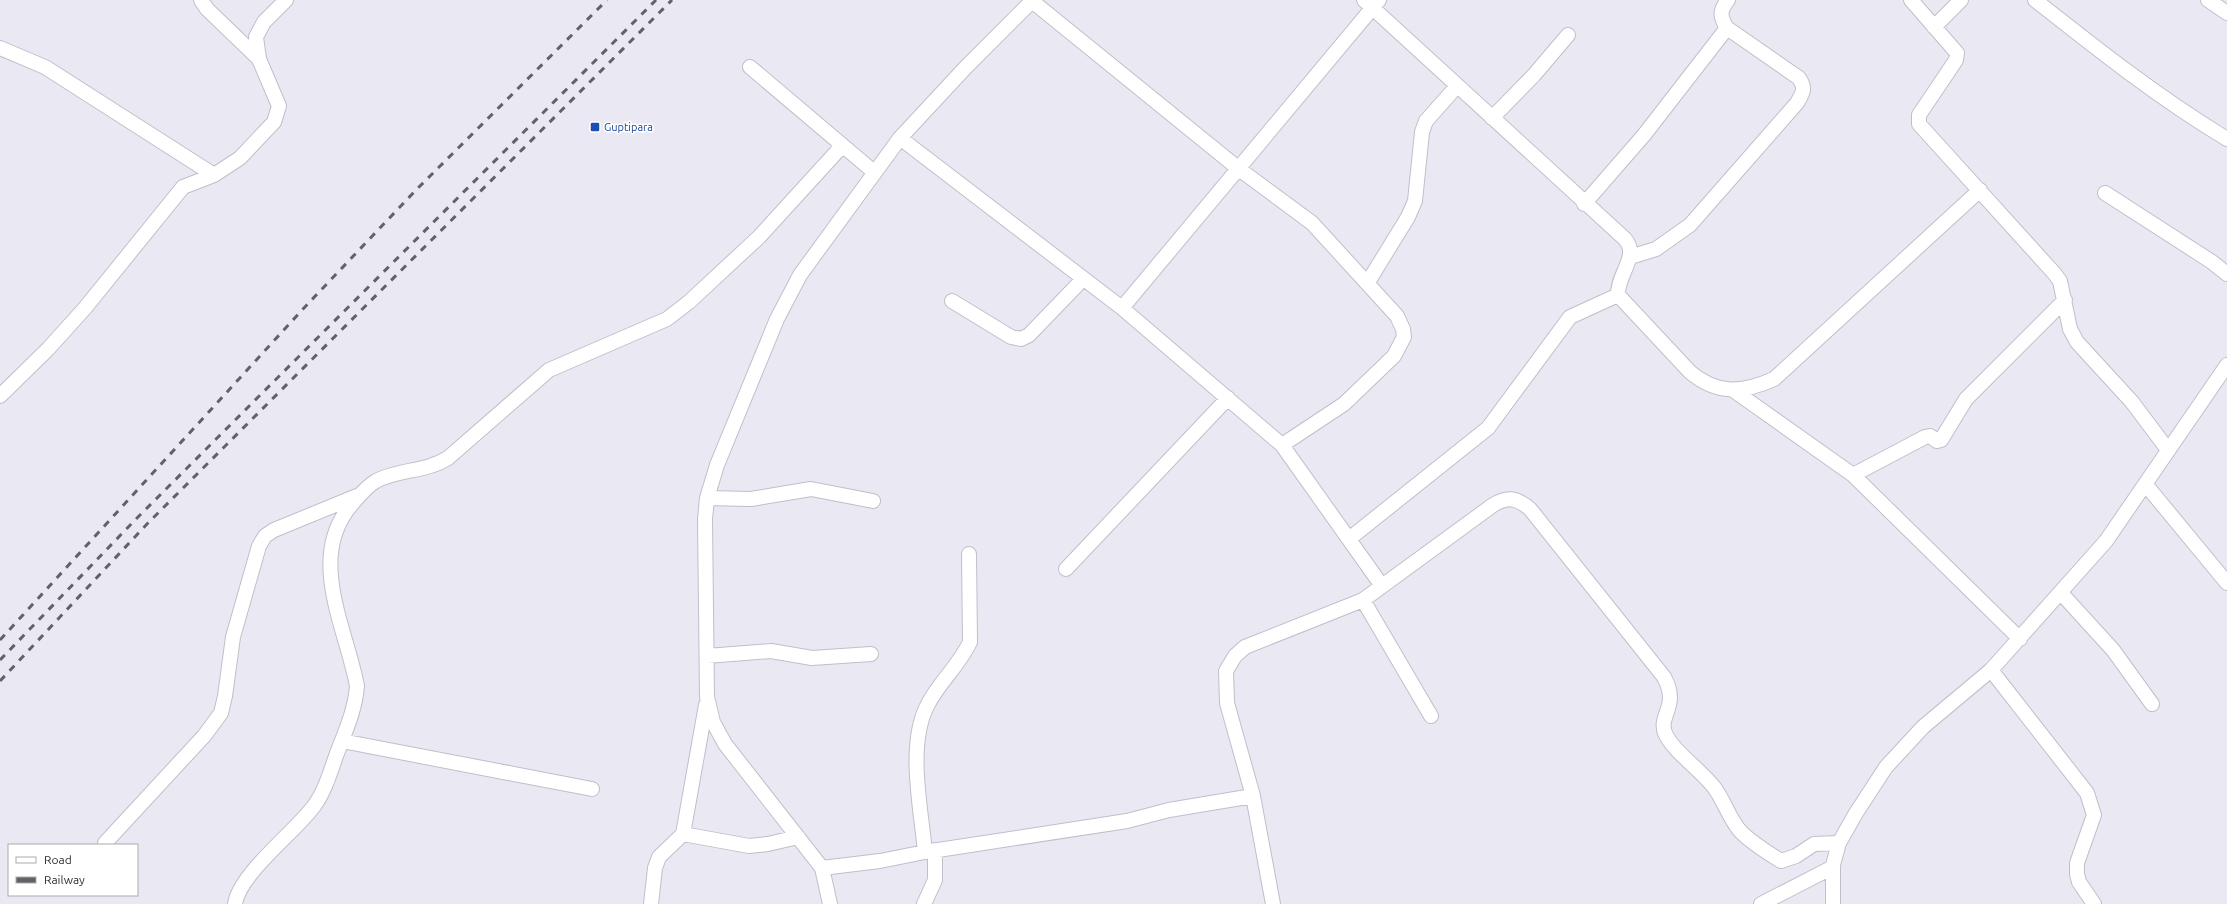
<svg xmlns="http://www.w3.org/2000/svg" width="2227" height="904" viewBox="0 0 2227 904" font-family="Ubuntu,sans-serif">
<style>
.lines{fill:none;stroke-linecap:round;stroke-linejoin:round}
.minor-casing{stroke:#c0bfc9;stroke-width:16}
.minor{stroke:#fff;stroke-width:14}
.rail{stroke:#626166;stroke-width:3;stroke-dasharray:7 7;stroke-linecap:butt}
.transit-dot{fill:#1a4fb4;stroke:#fff;stroke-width:1.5}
.labels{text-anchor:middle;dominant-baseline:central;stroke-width:3;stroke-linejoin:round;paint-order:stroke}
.transit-label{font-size:11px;fill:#164399;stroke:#fff;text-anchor:start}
</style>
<rect width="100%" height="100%" fill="#eae9f3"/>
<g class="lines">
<defs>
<path id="minor" d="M201,0L207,9L259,59
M1364,0L1625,239C1640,256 1617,274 1618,295L1690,372C1717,395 1743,393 1774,379L1980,190
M1911,0L1957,53L1956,60L1919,115V124L2054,273L2060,281L2070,329L2077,342L2132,402L2168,450
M2035,0C2097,49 2159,98 2227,139
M2208,0L2227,13
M1032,1L1239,169L1312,223L1397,316L1403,329L1404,337L1394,356L1344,404L1282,445
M1934,27L1961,0
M0,48L45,67L214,175
M750,67L874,172
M1492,118L1534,75L1568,35
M900,138L1122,308L1379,0
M2105,193L2212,262L2227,274
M1584,204L1644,135L1727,28
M1630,257L1656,249L1690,225L1797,103C1803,93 1806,88 1799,78L1727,28C1720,17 1719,11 1728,0
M1368,282L1408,217L1415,201L1422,132L1426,121L1457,86
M952,301L1011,337L1021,339L1029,335L1083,279
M1122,308L1282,445L1382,586
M1733,390L1853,475L2020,639
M0,396L48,349L85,308L183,187L214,175L240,158L274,122L279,106L259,59L256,37L264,22L286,0
M1853,475L1925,437L1930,436L1937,441L1941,440L1966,399L2065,300
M2146,485L2227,583
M707,498L751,499L811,489L873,501
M1349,539L1488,428L1570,317L1618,295
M1066,569L1228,398
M2061,593L2113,650L2152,704
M1363,600L1431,716
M707,656L771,651L812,658L871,654
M1991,670L2087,793L2094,815L2077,863V874L2079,882L2094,904
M342,741L592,789
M683,834L749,846L768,844L798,837
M105,843L204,736L221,713L225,696L233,637L259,546L265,536L274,530L357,496
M925,852C921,808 907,746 927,706C938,683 959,666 970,642L969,554
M822,868L880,861L925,852L1127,821L1169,810L1253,796
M235,904C239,874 295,832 314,806C325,791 330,773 336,756C345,732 355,711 357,686C346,627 306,557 352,504C359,496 367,486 376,481C399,469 426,472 448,458L549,370L667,319L689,302L759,237L842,146
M651,904L655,868L659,857L683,834L706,705
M830,904L822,868L725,744L713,722L707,697L705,519L707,498L717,465L777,319L800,275L900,138L966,67L1033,0
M924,904L935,880V850
M1273,904L1253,796L1227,703L1226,671L1235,656L1245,647L1363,600L1493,505C1508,496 1517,498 1530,509L1664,677C1680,706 1658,715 1665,733C1673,752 1704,772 1716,790C1725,803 1730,820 1741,832C1752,843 1768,853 1781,861L1796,856L1814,844L1839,843
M1761,904L1833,867
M1833,904V865L1839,843L1856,813L1886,767L1923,727L1991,670L2106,541L2227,365"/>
</defs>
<use href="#minor" class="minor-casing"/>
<use href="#minor" class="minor"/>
<path class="rail" d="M0,640L303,309L416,190L607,0
M0,660L138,517L656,0
M0,681L147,524L672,0"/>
</g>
<rect class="transit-dot" x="590" y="122" width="10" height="10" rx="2"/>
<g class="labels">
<g class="transit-label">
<text x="604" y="127">Guptipara</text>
</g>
</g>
<rect x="8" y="844" width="130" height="52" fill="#ffffff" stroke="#ababac"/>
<rect x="16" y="857" width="20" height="6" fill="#ffffff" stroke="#ababac"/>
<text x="44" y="864" font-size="12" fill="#2d2c30">Road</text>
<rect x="16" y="877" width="20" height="6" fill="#626166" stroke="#ababac"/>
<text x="44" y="884" font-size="12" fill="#2d2c30">Railway</text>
</svg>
